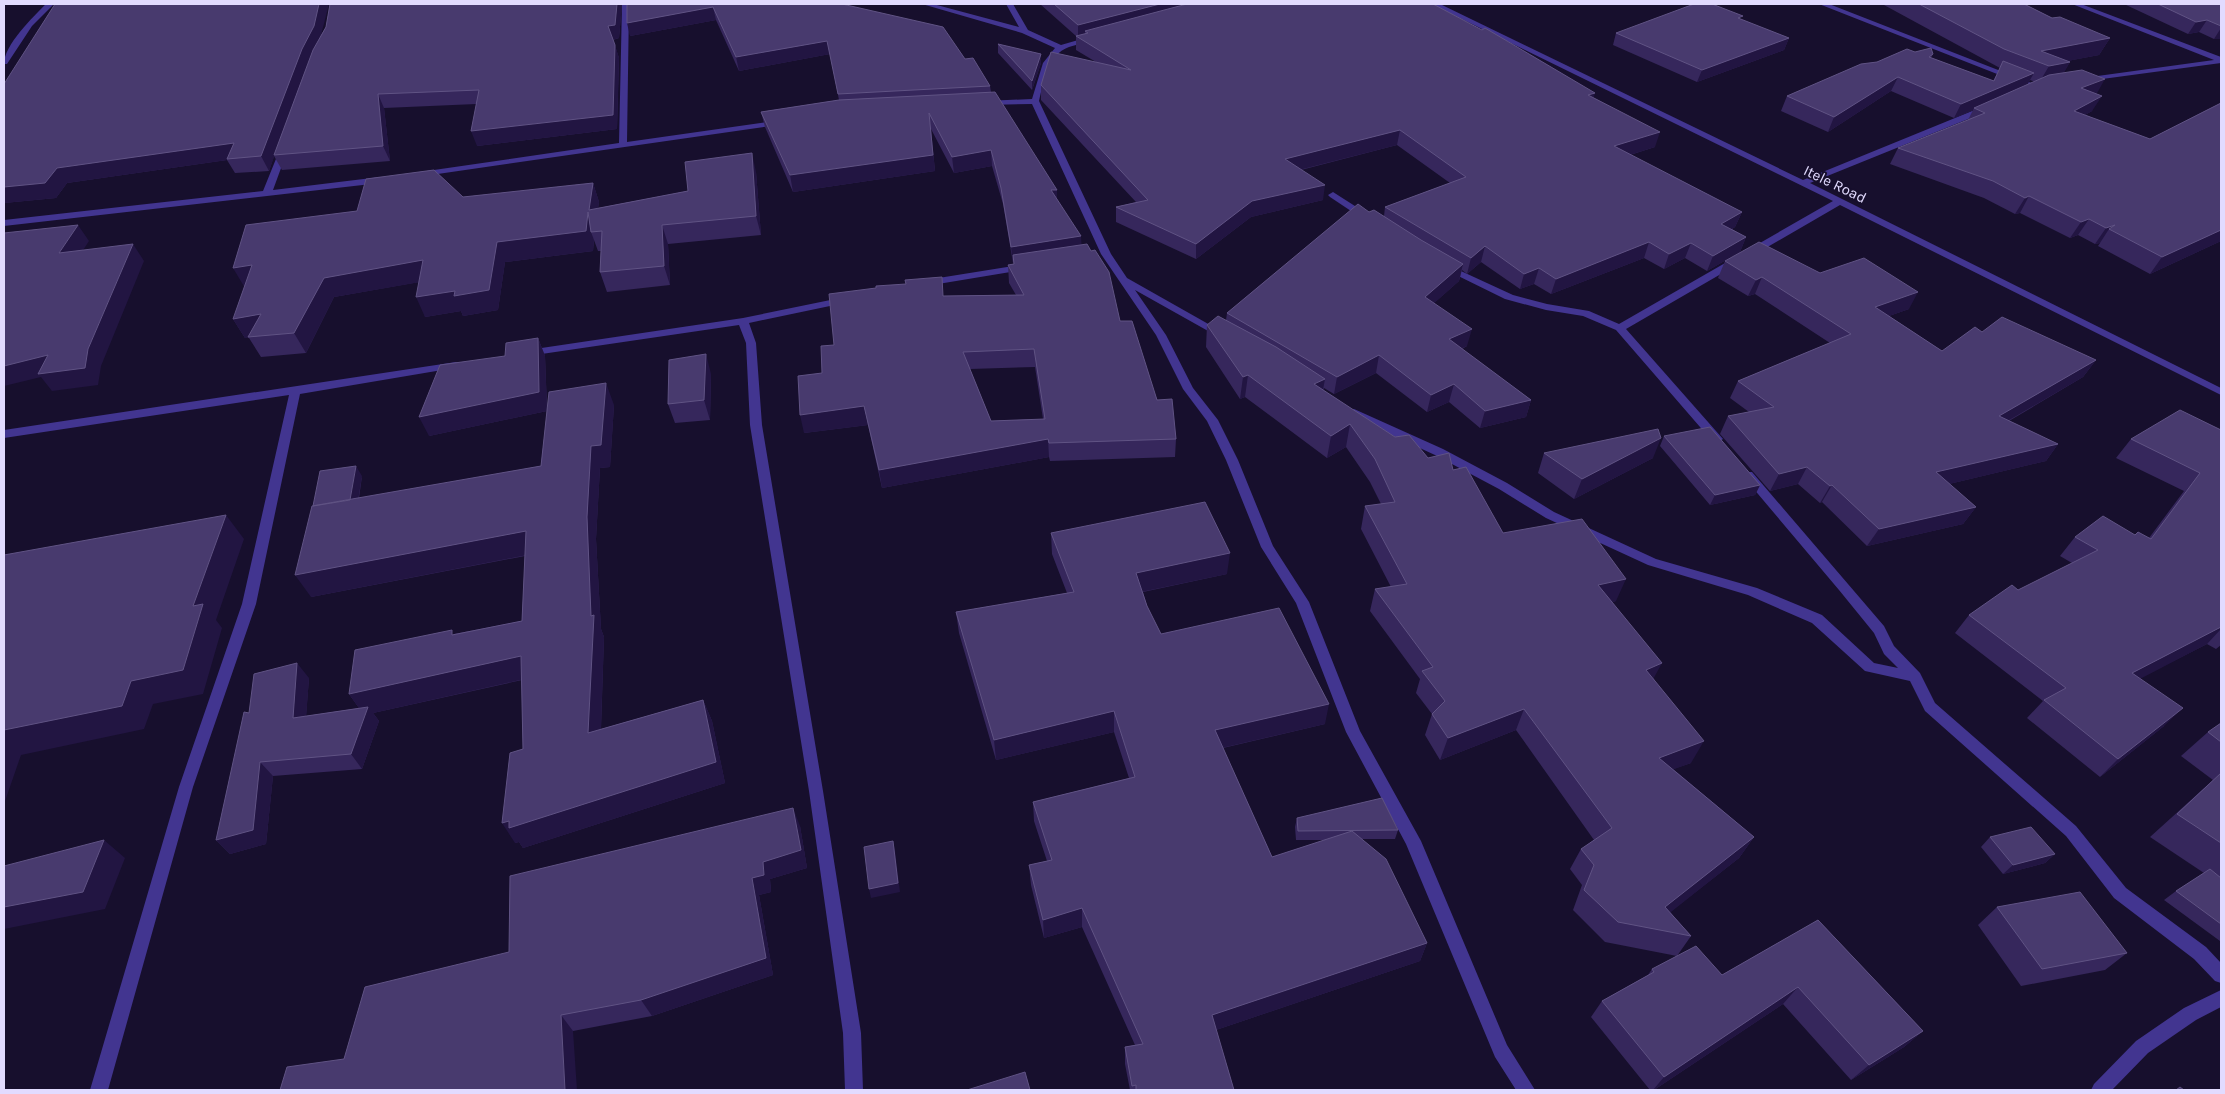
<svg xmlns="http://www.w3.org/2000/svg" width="2225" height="1094" viewBox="0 0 2225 1094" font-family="Karla,sans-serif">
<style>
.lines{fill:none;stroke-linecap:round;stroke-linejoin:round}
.minor{fill:#423590;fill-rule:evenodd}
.wall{fill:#36275c;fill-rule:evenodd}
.shaded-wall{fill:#221542}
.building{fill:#483a6e;stroke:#605384;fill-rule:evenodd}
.labels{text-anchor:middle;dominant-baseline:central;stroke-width:4;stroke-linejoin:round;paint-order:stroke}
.far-street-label{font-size:15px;fill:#e2dbff;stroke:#170f2d}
</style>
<rect width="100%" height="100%" fill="#170f2d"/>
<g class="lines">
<path class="minor" d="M46,4H54L32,26L7,64H4C4,45 33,17 46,4Z
M622,4H629L627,142L781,120H784V124L417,177L416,175L420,172L619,143Z
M922,4H933L1019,27L1006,4H1013L1028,30L1061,45L1092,36L1096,38C1089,43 1078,44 1069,47C1047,55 1044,81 1039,101L1111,254L1127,278L1226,334L1225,336H1217L1135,290L1166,335L1193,388L1218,420L1238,460L1273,546L1309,602L1360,731L1421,841L1507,1045L1535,1090H1516L1495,1057L1406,844L1346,732L1296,603L1261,547L1226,460L1207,421L1183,389L1156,335L1101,254L1032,104L985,105L981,103L985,101L1032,99L1043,63L1055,48L1022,33Z
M1431,4H1440L1803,180L1982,107H1988V111L1810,183L2221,388V395L1840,205L1626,329L1723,439L1717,443L1713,442L1616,330L1583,316L1546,310L1505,299L1442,268L1447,265L1450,266L1513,295L1547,304L1589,311L1619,324L1833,201Z
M1819,4H1829L2042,87L2035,89Z
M2072,4H2081L2221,57V63L2080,82L2079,80L2083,78L2214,60Z
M284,146L288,149L273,190L380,177L384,180L380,183L4,226V220L263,191L280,149Z
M1333,192L1369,215V219H1363L1330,197L1328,195Z
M1025,264L1030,267L1028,269L926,286L921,283L926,280Z
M845,297L850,300L849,302L749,323L756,343L762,425L823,791L861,1033L863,1090H845L843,1033L809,791L750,425L746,343L739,325L528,356L523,353L528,350L743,318Z
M456,362L460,363L461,365L460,367L300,394L256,604L193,787L108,1090H90L179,787L242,604L289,395L4,438V430Z
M1354,409L1443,449L1507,483L1554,512L1656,559L1757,588L1822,615L1874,663L1898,668L1884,654L1874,633L1839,590L1742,475L1744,472H1752L1884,626L1894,646L1920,673L1935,703L2076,826L2126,888L2206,947L2221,963V983L2215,981L2194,959L2114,898L2066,836L1925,711L1910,681L1865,671L1812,623L1748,595L1648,565L1546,518L1499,489L1435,455L1350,416L1348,413L1350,410Z
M2221,990V1007L2196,1020L2148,1053L2112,1090H2091L2094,1084L2136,1041L2184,1008Z"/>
</g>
<path class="wall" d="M330,4H622L619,38L613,40L619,58L617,129L477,146L476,104L384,108L390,161L282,170L274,156L269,171L235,173L227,160L67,183L56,198L4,203L321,35L326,27ZM310,60L294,103L308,62Z
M627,4H842L965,59L990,86L991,92L1057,200L1081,245L1120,321L1176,439L1175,457L1050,461L1049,457L882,488L868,425L804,433L822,373L834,345L944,296L1016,295L1009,283L1008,265L1014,264V263H1013L1003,204L992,166L954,173L931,129L935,171L793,192L765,127L761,112L839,100L830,54L739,71L716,20L630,36ZM1035,367L1043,419L991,421L970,369Z
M1040,4H1433L1594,98L1655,147L1630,155L1742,212L1735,227L1732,229L1746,237L1740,252L1707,271L1685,258L1664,269L1644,258L1551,294L1534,284L1520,289L1481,262L1467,274L1462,270L1459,281L1434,303L1467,346L1462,349L1531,400L1526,417L1480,428L1449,402L1427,412L1376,373L1334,394L1324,388L1323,391L1395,437L1428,458L1453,470L1503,533L1616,601L1612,602L1654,679L1691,763L1673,769L1754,837L1739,858L1670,912L1691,936L1677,956L1605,942L1573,910L1582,885L1570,869L1581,849L1594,840L1516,730L1440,760L1425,735L1432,714L1416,693L1420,679L1370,611L1375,589L1391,587L1361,529L1365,506L1381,504L1370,482L1346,447L1327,458L1245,397L1240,399L1206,347L1207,325L1226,320L1227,313L1369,212L1384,216L1385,207L1450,183L1397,145L1301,170L1323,200L1251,217L1196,259L1116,222V207L1136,202L1041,100V85L1096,62L1076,50V36Z
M1884,4H2024L2052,18L2110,38L2099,55L2067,61L2070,62L2063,73L2096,94L2092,111L2085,115L2150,139L2221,103V241L2150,274L2098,246L2100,243L2095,244L2078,235L2070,238L2020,213L2015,214L1984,198L1890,164L1898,148L1968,120L1973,110L1954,118L1891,91L1828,132L1781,111L1787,96L1877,62L1915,52L1933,54L1931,58L1993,81L2000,68L1884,5ZM2030,80L2035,82L2027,85Z
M2124,4H2221V39H2214L2199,32L2188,34Z
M1742,20L1789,38L1784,50L1697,82L1613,45L1616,33Z
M998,44L1041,54V63L1032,90L998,53Z
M756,172L761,235L668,244L670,285L607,292L600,272L601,251H598L594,240L593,251L505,262L498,310L463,316L461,311L425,317L419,282L334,297L306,353L261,357L249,338H245L233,319L463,197L593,183L599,202L598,208L688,191Z
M1725,261L1820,273L1909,309L1889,316L1942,351L1982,332L2096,360L2083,377L2009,421L2058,444L2046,461L1949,484L1976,507L1963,524L1867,546L1822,502L1820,503L1798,484L1770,491L1720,434L1728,416L1749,412L1730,398L1738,381L1830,343L1755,294L1748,296L1718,278Z
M538,338L545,356L547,408L614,405L610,467L600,468L596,539L601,629L604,637L601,729L703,700L712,721L725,783L523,848L519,842L515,843L523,749L522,680L373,713L379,721L362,769L273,776L266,844L230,854L216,840L249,713L309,678L306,716L359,708L349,694L454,634L522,621L525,556L311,597L362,476L359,498L541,466L547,411L429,436L505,356Z
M711,374L710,420L675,423L668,404Z
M2221,430V645L2216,649L2207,644L2140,678L2164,726L2100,777L2027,718L2043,701L1955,633L1969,615L2072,563L2060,556L2075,537L2135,535L2149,538L2184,491L2116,458L2131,439Z
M1664,436L1760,485L1755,495L1710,505L1660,446Z
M1544,453L1653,458L1574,499L1538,473Z
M1051,533L1227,574L1143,592L1147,606L1161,634L1325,724L1223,748L1272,857L1326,840H1296L1295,827L1297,818L1398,830L1395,839H1362L1427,943L1420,961L1216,1030L1234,1090H1130L1125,1064V1047L1135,1045L1082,927L1044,938L1031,885L1029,865L1047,861L1034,821L1033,802L1129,778L1114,732L996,760L959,633L956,612L1067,593L1052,554Z
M2221,723V940L2220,941L2164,900L2176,891L2204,873L2150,837L2213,780L2181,756L2208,732Z
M800,826L807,868L770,879L771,892L759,895L773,975L652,1016L573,1031L344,1059L509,952Z
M1990,837L2055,854L2045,863L2003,874L1981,847Z
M1997,907L2127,953L2105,970L2021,986L1978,925Z
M1818,920L1923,1031L1904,1047L1851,1080L1783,1004L1654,1090H1650L1591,1017L1602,1001L1648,975L1652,969L1722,975Z"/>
<path class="shaded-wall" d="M319,4H329L320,39L308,62L269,171L261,156Z
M617,4H622L619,38L612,40L608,26Z
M1160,4H1212L1088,33L1085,31V37H1078V25Z
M713,7L716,20L630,36L627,23Z
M2207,20L2199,32L2188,34L2196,22Z
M2221,28V39H2214Z
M1789,38L1784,50L1697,82L1702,70Z
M2110,38L2099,55L2047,65L2041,51Z
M827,41L830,54L739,71L736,57Z
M615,45L619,58L617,129L477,146L471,131Z
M1041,54V63L1032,90V81Z
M2070,62L2060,80L2039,83L2049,66Z
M2034,73L2026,87L1974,108L1973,110L1954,118L1961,104Z
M1898,77L1891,91L1828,132L1834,117Z
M2105,79L2096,95L2081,88Z
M1595,93L1591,107L1588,95Z
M378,94L384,108L390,161L383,146Z
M2102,96L2092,111L2064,127L2074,111Z
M929,113L935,171L793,192L790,175Z
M1400,130L1397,145L1283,174L1285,159Z
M1660,132L1655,147L1610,161L1614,146Z
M234,143L227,159V160L67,183L56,198L4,203V187L57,168Z
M991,150L992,166L954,173L952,157Z
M752,153L756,172L761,235L756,216Z
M593,183L599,202L595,229L589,210Z
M1325,185L1323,200L1251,217L1196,259V244L1252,201Z
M1051,190H1057V206Z
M2029,196L2020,213L2015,214L2025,198Z
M588,212L591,232L594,240L593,251L505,262L498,310L463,316L461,311L425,317L416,297L497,242Z
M1742,212L1735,227L1715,239L1721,224Z
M2089,219L2078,235L2070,238L2081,222Z
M78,225L89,241L70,270L59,253Z
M662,225L668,244L670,285L664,266Z
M2115,225L2109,229L2100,243L2095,244L2106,228Z
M2221,230V241L2150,274L2162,257Z
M1081,236L1082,253L1013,255L1014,263H1013L1011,247Z
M1746,237L1740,252L1707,271L1713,256Z
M1649,242L1644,258L1551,294L1556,279Z
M1691,243L1685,258L1664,269L1669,254Z
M133,244L144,261L101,366L98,385L52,391L41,377L4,386V366L48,355L88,349Z
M1485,246L1481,262L1467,274L1471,258Z
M423,260L432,280L334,297L306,353L294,333L324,278Z
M1463,264L1459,281L1422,314L1425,297Z
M252,265L245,288L233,268Z
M1539,268L1534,284L1520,289L1524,274Z
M1762,277L1755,294L1748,296L1756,280Z
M1918,292L1909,309L1866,324L1875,307Z
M261,314L248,337L249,338H245L233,319Z
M1472,329L1467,346L1445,356L1449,339Z
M538,338L545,356L547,411L429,436L419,417Z
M706,354L711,374L710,420L704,400Z
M1379,355L1376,373L1334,394L1337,377Z
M2096,360L2083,377L1987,433L1999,416Z
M1248,375L1245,397L1240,399L1243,377Z
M1325,379L1321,401L1314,384Z
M606,383L614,405L610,467L600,468L596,539L601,629L604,637L600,754L588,733L591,616L587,517L591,446Z
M1454,384L1449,402L1427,412L1431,395Z
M1531,400L1526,417L1480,428L1485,411Z
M864,406L868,425L804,433L800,415Z
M1350,424L1346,447L1327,458L1331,436Z
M1661,438L1653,458L1574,499L1582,479Z
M1048,439L1049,457L882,488L879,470Z
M2058,444L2046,461L1924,490L1936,472Z
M356,466L362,476L356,513L350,503Z
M1807,467L1798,484L1770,491L1779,474Z
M1760,485L1755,495L1710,505L1715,495Z
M1832,485L1822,502L1820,503L1830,486Z
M1976,507L1963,524L1867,546L1879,529Z
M226,515L244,539L216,620L222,628L203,694L153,704L144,729L21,755L4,804V730L131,681L193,606Z
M526,531L537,553L311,597L295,575Z
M1230,553L1227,574L1136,593V573Z
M1626,579L1616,601L1588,608L1598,585Z
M2221,627V629L2207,644L2115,692L2132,673Z
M521,656L533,677L373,713L379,721L362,769L351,754L364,715L349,694Z
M297,663L309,678L305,732L293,718Z
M1662,663L1650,685L1646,670Z
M703,700L712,721L725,783L523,848L519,842L515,843L502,823Z
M1329,704L1325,724L1213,750L1215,730Z
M2183,708L2164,726L2100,777L2118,759Z
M1524,709L1516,730L1440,760L1448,738Z
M1114,711V732L996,760L994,740Z
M1704,741L1691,763L1647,779L1659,758Z
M260,762L273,776L266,844L230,854L216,840Z
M793,808L800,826L807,868L770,879L771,892L759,895L773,975L652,1016L641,1000L763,862Z
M1754,837L1739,858L1652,927L1665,907Z
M104,840L125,858L105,909L4,929V907Z
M893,841L895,850L900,892L871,898L869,889Z
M2055,854L2045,863L2003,874L2013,865Z
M1082,908V927L1044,938L1043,920Z
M1427,943L1420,961L1210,1032L1212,1015Z
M1798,987L1783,1004L1654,1090H1653L1664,1077Z
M561,1015L573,1031L577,1090H565Z
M1923,1031L1904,1047L1851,1080L1869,1065Z"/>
<path class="building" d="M55,4H319L314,26L302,49L261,156L227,159L234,143L57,168L45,183L4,187V84Z
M330,4H617L615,25L608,26L615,45L613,115L471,131L479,90L378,94L383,146L274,155L313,50L326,27Z
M627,4H842L943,27L965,59L973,58L990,86L838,94L827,41L736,57L713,7L627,23Z
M1054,4H1160L1078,25Z
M1187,4H1433L1482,30L1485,28L1595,93L1588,95L1660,132L1614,146L1742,212L1721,224L1746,237L1713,256L1691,243L1669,254L1649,242L1556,279L1539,268L1524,274L1485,246L1471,258L1385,207L1466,177L1400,130L1285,159L1325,185L1252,201L1196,244L1116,207L1148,200L1041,85L1051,52L1131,70L1076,36L1088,33L1085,31Z
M1694,4H1712L1743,16L1738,18L1789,38L1702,70L1616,33Z
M1919,4H2024L2052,18L2060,17L2110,38L2041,51L2070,62L2049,66L2004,49Z
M2158,4H2221V26L2207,20L2196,22Z
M998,44L1041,54L1032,81Z
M1931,48L1933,54L1929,57L1994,81L2003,61L2034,73L1961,104L1898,77L1834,117L1787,96L1861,64L1877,62L1907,49L1915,52Z
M2082,70L2105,79L2081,88L2102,96L2074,111L2150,139L2221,103V230L2162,257L2109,229L2115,225L2106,228L2089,219L2081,222L2029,196L2025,198L1993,181L1898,148L1985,113L1974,108L2049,75Z
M995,92L1057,190H1051L1081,236L1011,247L1001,188L991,150L952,157L929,113L933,155L790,175L761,112L839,100Z
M752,153L756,216L662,225L664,266L600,272L602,231L591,232L588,212L586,231L497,242L489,290L454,296L455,291L416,297L423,260L324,278L294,333L248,337L261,314L233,319L252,265L233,268L246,225L357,211L366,179L434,170L463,197L593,183L589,210L688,191L685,162Z
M1358,204L1369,212L1374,210L1421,240L1463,264L1425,297L1472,329L1449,339L1531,400L1485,411L1454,384L1431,395L1379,355L1337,377L1227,313Z
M78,225L59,253L133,244L88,349L85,368L38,374L48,355L4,366V233Z
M1759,242L1820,273L1864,258L1918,292L1875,307L1942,351L1975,327L1982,332L2002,317L2096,360L1999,416L2058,444L1936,472L1976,507L1879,529L1832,485L1830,486L1807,467L1779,474L1728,416L1774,407L1738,381L1851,334L1762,277L1756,280L1725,261Z
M1087,244L1091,251L1095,250L1109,272L1120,321H1132L1157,400L1172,399L1176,439L1049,443L1048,439L879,470L864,406L800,415L798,376L822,373L821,346L834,345L829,294L876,288V286L906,284L905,280L942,277L943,296L1024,295L1008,265L1014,264L1013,255ZM1034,349L1045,419L991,421L963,352Z
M1218,316L1276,347L1325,379L1314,384L1395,437L1409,435L1428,458L1449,453L1453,470L1466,467L1503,533L1582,519L1626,579L1598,585L1662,663L1646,670L1704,741L1659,758L1754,837L1665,907L1691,936L1618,922L1584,890L1594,865L1581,849L1612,828L1524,709L1448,738L1432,714L1445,701L1422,671L1433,667L1375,589L1407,584L1365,506L1395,502L1375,459L1350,424L1331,436L1248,375L1243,377L1207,325Z
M538,338L539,392L419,417L440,365L505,356L506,343Z
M706,354L704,400L668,404L669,360Z
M606,383L601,445L591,446L587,517L591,616L594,615L588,733L703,700L716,762L509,828V821L502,823L510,753L523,749L521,656L349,694L355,650L452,630V635L522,621L526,531L295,575L312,506L541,466L549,392Z
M2180,410L2221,430V627L2132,673L2183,708L2118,759L2044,700L2066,688L1969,615L2012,585L2018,590L2098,550L2075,537L2103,516L2135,535L2138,532L2151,539L2200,473L2131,439Z
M1710,427L1760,485L1715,495L1664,436Z
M1658,429L1661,438L1582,479L1544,453Z
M356,466L350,500L313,506L320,471Z
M1205,502L1230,553L1136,573L1147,606L1161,634L1279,608L1329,704L1215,730L1272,857L1352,831L1386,859L1427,943L1212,1015L1234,1090H1136V1085L1132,1086L1125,1047L1143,1044L1082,908L1043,920L1029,865L1052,860L1033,802L1135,777L1114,711L994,740L956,612L1074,592L1051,533Z
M226,515L193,606L203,604L183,670L131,681L122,706L4,730V555Z
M297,663L293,718L368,707L351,754L260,762L253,830L216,840L244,712L249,713L254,674Z
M2221,723V742L2208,732Z
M2221,773V843L2177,814Z
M1382,798L1398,830L1298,831L1297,818Z
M793,808L801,850L763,862L764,875L752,878L766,958L641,1000L561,1015L565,1090H280L287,1067L344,1059L365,987L509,952L510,876Z
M2031,827L2055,854L2013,865L1990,837Z
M104,840L83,892L4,907V866Z
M893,841L898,883L869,889L864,847Z
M2210,869L2221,878V924L2176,891Z
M2080,892L2127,953L2042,969L1997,907Z
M1818,920L1923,1031L1869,1065L1798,987L1664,1077L1602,1001L1654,972L1652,969L1696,946L1722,975Z
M1025,1072L1030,1090H967Z
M2180,1087L2184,1090H2176Z"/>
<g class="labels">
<g class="far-street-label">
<text transform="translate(1835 184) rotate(26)">Itele Road</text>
</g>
</g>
<rect width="2225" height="1094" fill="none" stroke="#e2dbff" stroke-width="10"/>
</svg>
